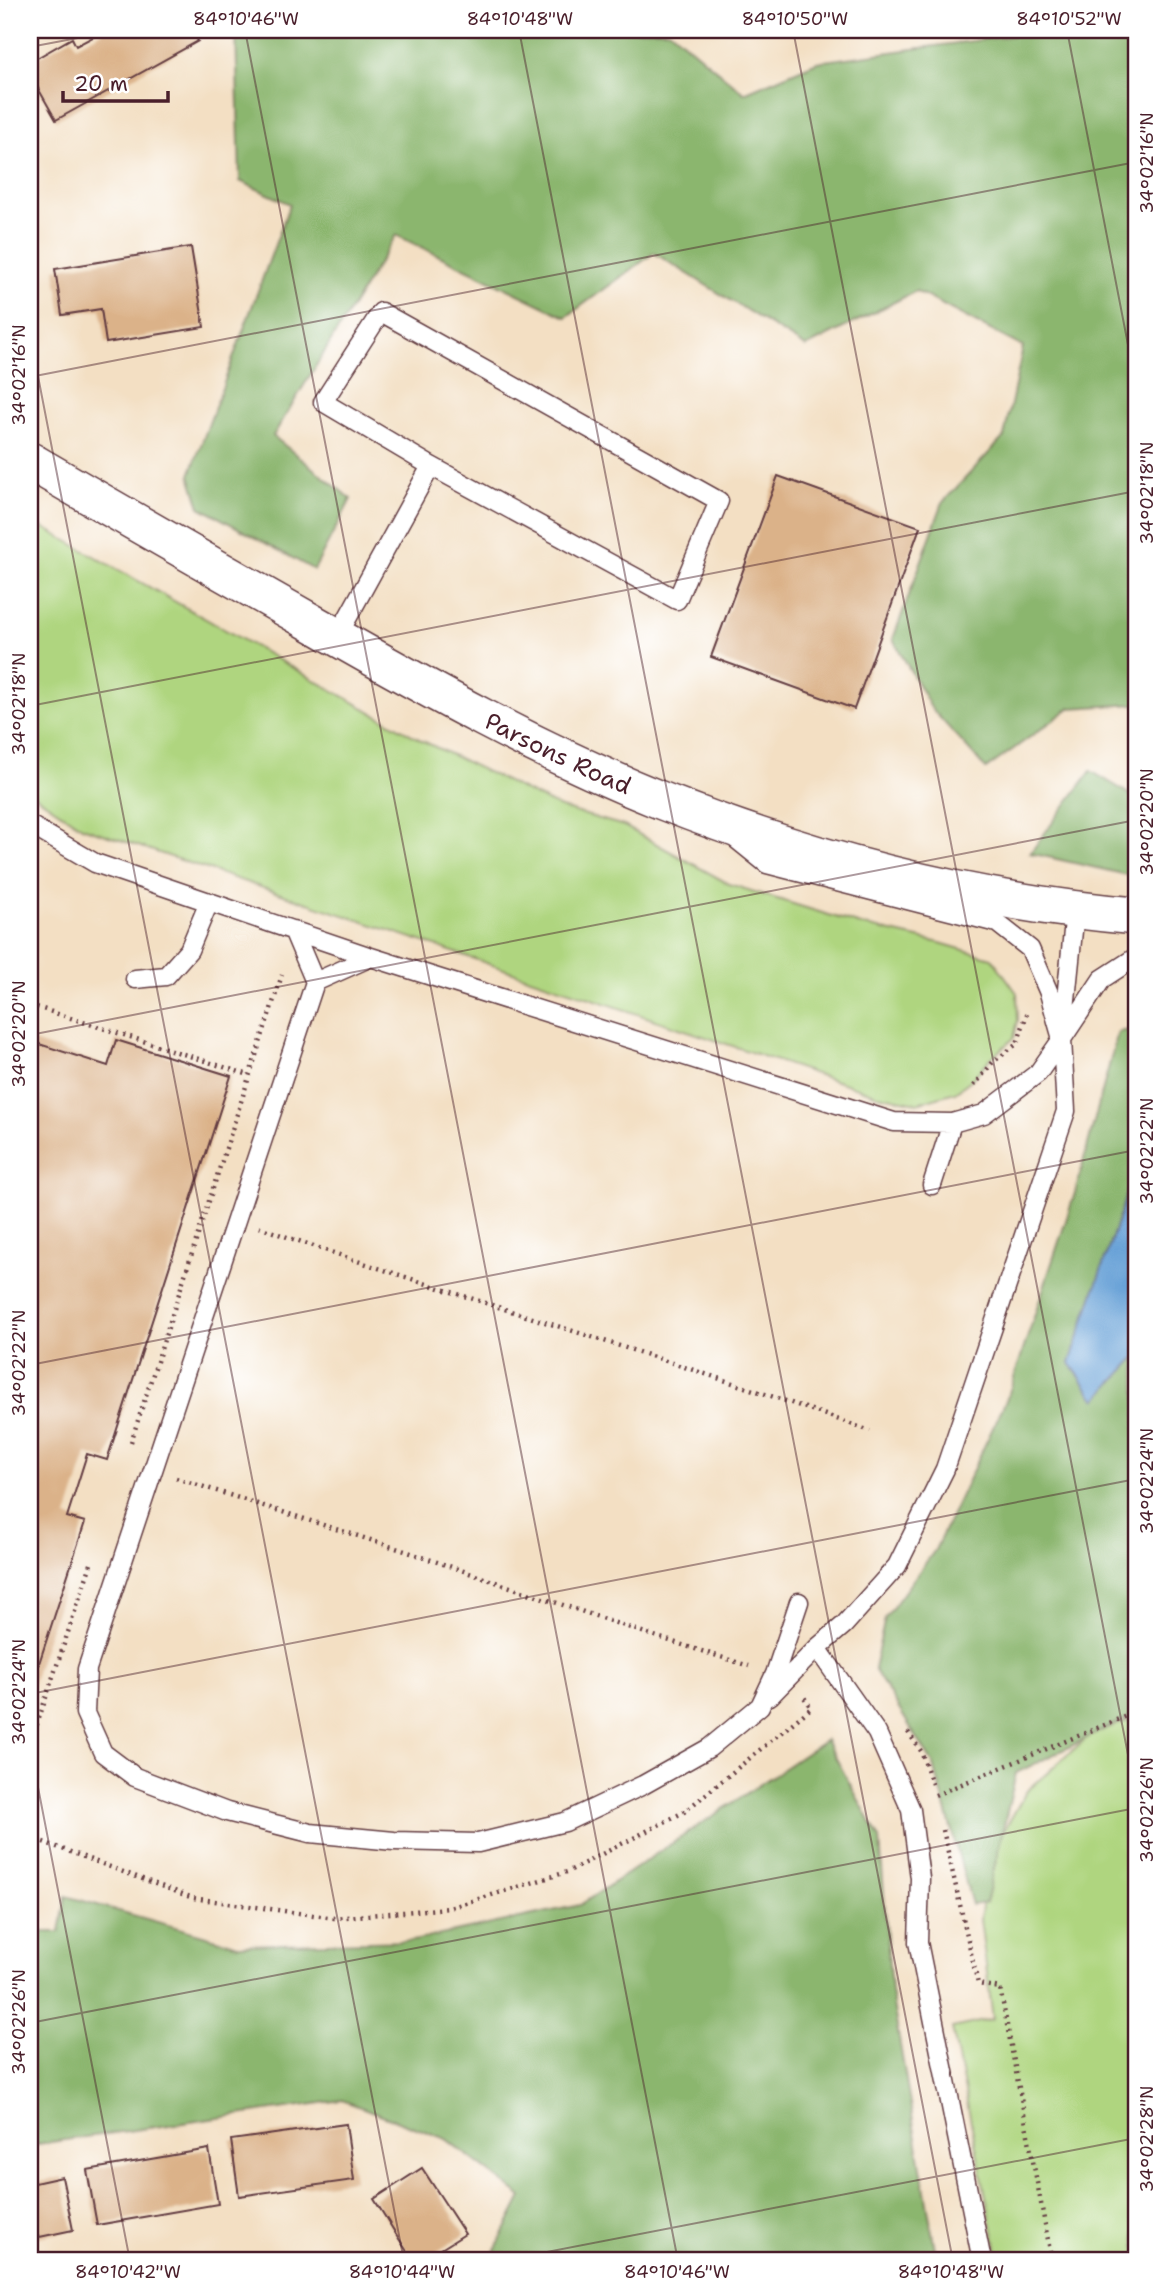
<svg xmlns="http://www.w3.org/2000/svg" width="1166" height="2291" viewBox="0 0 1166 2291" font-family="'Shantell Sans',sans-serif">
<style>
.green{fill:#afd57f;stroke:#7c7a55;stroke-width:2}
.forest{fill:#8bb66e;stroke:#6a6a4c;stroke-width:2}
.water{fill:#67a1d7;stroke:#586081;stroke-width:2}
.building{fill:#dbb289}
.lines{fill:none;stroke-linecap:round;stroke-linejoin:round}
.service-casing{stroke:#633c42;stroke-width:21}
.minor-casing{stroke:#633c42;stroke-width:40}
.path{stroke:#633c42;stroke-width:4.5;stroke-dasharray:2 5;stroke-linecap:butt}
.service{stroke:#fff;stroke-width:18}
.minor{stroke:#fff;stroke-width:37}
.ticks{fill:none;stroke:#4a1f2b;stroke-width:2;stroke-opacity:0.45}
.labels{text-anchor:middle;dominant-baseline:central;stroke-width:7;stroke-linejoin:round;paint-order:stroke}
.street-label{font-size:24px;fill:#4a1f2b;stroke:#fff}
.neatline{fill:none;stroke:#4a1f2b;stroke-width:2.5}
.ticks-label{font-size:18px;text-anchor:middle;fill:#4a1f2b}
</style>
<rect width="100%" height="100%" fill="#fff"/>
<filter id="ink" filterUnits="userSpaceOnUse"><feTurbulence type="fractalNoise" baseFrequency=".0143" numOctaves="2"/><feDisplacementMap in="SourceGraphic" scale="14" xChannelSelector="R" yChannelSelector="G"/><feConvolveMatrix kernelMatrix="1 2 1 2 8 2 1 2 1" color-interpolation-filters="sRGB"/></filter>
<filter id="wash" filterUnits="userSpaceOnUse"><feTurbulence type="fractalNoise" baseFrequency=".00686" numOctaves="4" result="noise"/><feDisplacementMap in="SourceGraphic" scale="28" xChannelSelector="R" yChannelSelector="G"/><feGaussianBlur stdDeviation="1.57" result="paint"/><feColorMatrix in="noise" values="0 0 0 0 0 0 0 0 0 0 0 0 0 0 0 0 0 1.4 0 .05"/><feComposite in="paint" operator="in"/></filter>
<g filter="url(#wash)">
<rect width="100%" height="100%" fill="#f3dfc3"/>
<path class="green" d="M30,520L423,741L561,808L624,826L729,884L861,925L940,943L992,958L1017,993L1018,1020L1014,1038L990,1059L971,1080L955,1092L917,1103L878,1095L82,827L30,792Z
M1136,1718V2261H999L952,2028L993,2019L980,1919L990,1855L1026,1792L1091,1734Z"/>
<path class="forest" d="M236,30H669L744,93L817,62L1053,30H1136V704L1070,708L986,769L931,708L893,639L943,502L1004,437L1023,347L916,291L806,347L654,253L566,317L396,235L273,436L351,499L314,570L200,507L190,475L290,204L240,181Z
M1091,771L1136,798V877L1030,853Z
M1136,1029V1138L1131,1181L1070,1363L1096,1400L1136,1357V1714L1016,1773L986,1903L972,1905L934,1765L874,1669L885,1618L935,1550L1008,1396L1075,1193L1118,1032Z
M826,1740L880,1839L891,1992L937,2261H498L494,2252L522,2197L446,2139L342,2100L30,2145V1932H60L66,1896L238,1945L413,1941L580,1905Z"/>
<path class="water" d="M1136,1138V1357L1096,1400L1070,1363L1131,1181Z"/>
<g id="blocks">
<path class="building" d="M106,30H192L198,41L56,120L30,74V62L72,38L76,46Z
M191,247L204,327L106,343L101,309L62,315L55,269Z
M778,476L920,527L854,709L711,657Z
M116,1040L231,1076L107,1460L87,1454L67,1517L85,1522L30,1691V1041L108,1066Z
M346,2124L354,2180L239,2196L231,2140Z
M209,2149L218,2204L97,2225L87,2170Z
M422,2168L465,2234L422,2261H413L374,2199Z
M62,2177L73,2230L30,2239V2184Z"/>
</g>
</g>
<g filter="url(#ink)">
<use href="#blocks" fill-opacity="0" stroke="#633c42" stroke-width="2"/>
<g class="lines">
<defs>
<path id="service" d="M337,637L431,466L677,600L719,501L381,312L323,402L431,466
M30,825L95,863L209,902L189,950L166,976L135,979
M736,839L767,864L997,923L1030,949L1049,993L1062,1039L1066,1111L945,1469L897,1566L844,1625L817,1648L770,1696
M209,902L371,957L894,1122L952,1123L984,1114L1038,1073L1062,1039L1075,911
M293,930L315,982L87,1669L85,1713L103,1753L135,1777L227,1812L310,1833L394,1841L478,1843L565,1822L643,1785L709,1748L760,1706L775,1674L799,1602
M315,982L371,957
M1064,1036L1102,979L1136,957
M932,1185L952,1123
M817,1648L877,1733L911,1810L920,1878L918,1942L982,2261"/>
<g id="minor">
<path id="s1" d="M30,461C124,516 219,570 314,624C426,688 540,752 660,800C811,860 974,902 1136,916"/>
</g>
</defs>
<use href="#service" class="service-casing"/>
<use href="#minor" class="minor-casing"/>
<path class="path" d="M30,1005L249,1075
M974,1086L993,1062L1017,1044L1027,1014
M259,1227C461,1299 668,1357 870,1431
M131,1442L282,975
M176,1478L405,1551L651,1635L749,1666
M908,1732L921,1751L933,1787
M30,1745L91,1564
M935,1795L1136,1712
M943,1830L978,1984L1000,1988L1052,2261
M30,1837L193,1898L334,1918L449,1908L567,1872L684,1812L811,1708L804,1697"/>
<use href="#service" class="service"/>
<use href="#minor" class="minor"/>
</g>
</g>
<path class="ticks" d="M245,30L678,2261M519,30L953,2261M793,30L1136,1796M1067,30L1136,386M30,47L120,30M30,335L404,2261M30,377L1136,162M30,706L1136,491M30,1035L1136,820M30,1365L1136,1150M30,1694L1136,1479M30,1746L130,2261M30,2023L1136,1808M500,2261L1136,2138"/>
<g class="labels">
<g class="street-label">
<text stroke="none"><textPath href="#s1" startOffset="604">Parsons Road</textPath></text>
</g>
</g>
<rect width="1166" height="2291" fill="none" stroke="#fff" stroke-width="77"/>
<path d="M63 91v10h105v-10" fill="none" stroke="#4a1f2b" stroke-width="3.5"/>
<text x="74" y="91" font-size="21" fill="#4a1f2b" stroke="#ffffff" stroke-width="5" paint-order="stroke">20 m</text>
<rect x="38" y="38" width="1090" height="2214" class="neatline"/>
<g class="ticks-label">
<text x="246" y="25">84°10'46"W</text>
<text x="520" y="25">84°10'48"W</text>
<text x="795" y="25">84°10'50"W</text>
<text x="1069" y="25">84°10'52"W</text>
<text transform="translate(1147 163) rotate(-90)" y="6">34°02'16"N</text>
<text transform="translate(19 375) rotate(-90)" y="6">34°02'16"N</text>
<text transform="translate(1147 493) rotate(-90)" y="6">34°02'18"N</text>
<text transform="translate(19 704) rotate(-90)" y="6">34°02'18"N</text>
<text transform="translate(1147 822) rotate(-90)" y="6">34°02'20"N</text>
<text transform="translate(19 1034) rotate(-90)" y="6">34°02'20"N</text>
<text transform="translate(1147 1151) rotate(-90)" y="6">34°02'22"N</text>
<text transform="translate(19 1363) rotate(-90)" y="6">34°02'22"N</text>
<text transform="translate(1147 1481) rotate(-90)" y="6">34°02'24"N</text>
<text transform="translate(19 1692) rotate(-90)" y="6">34°02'24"N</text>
<text transform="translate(1147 1810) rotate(-90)" y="6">34°02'26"N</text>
<text transform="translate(19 2022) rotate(-90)" y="6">34°02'26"N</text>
<text transform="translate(1147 2139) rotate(-90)" y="6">34°02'28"N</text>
<text x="128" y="2278">84°10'42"W</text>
<text x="402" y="2278">84°10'44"W</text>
<text x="677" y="2278">84°10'46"W</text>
<text x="951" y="2278">84°10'48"W</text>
</g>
</svg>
